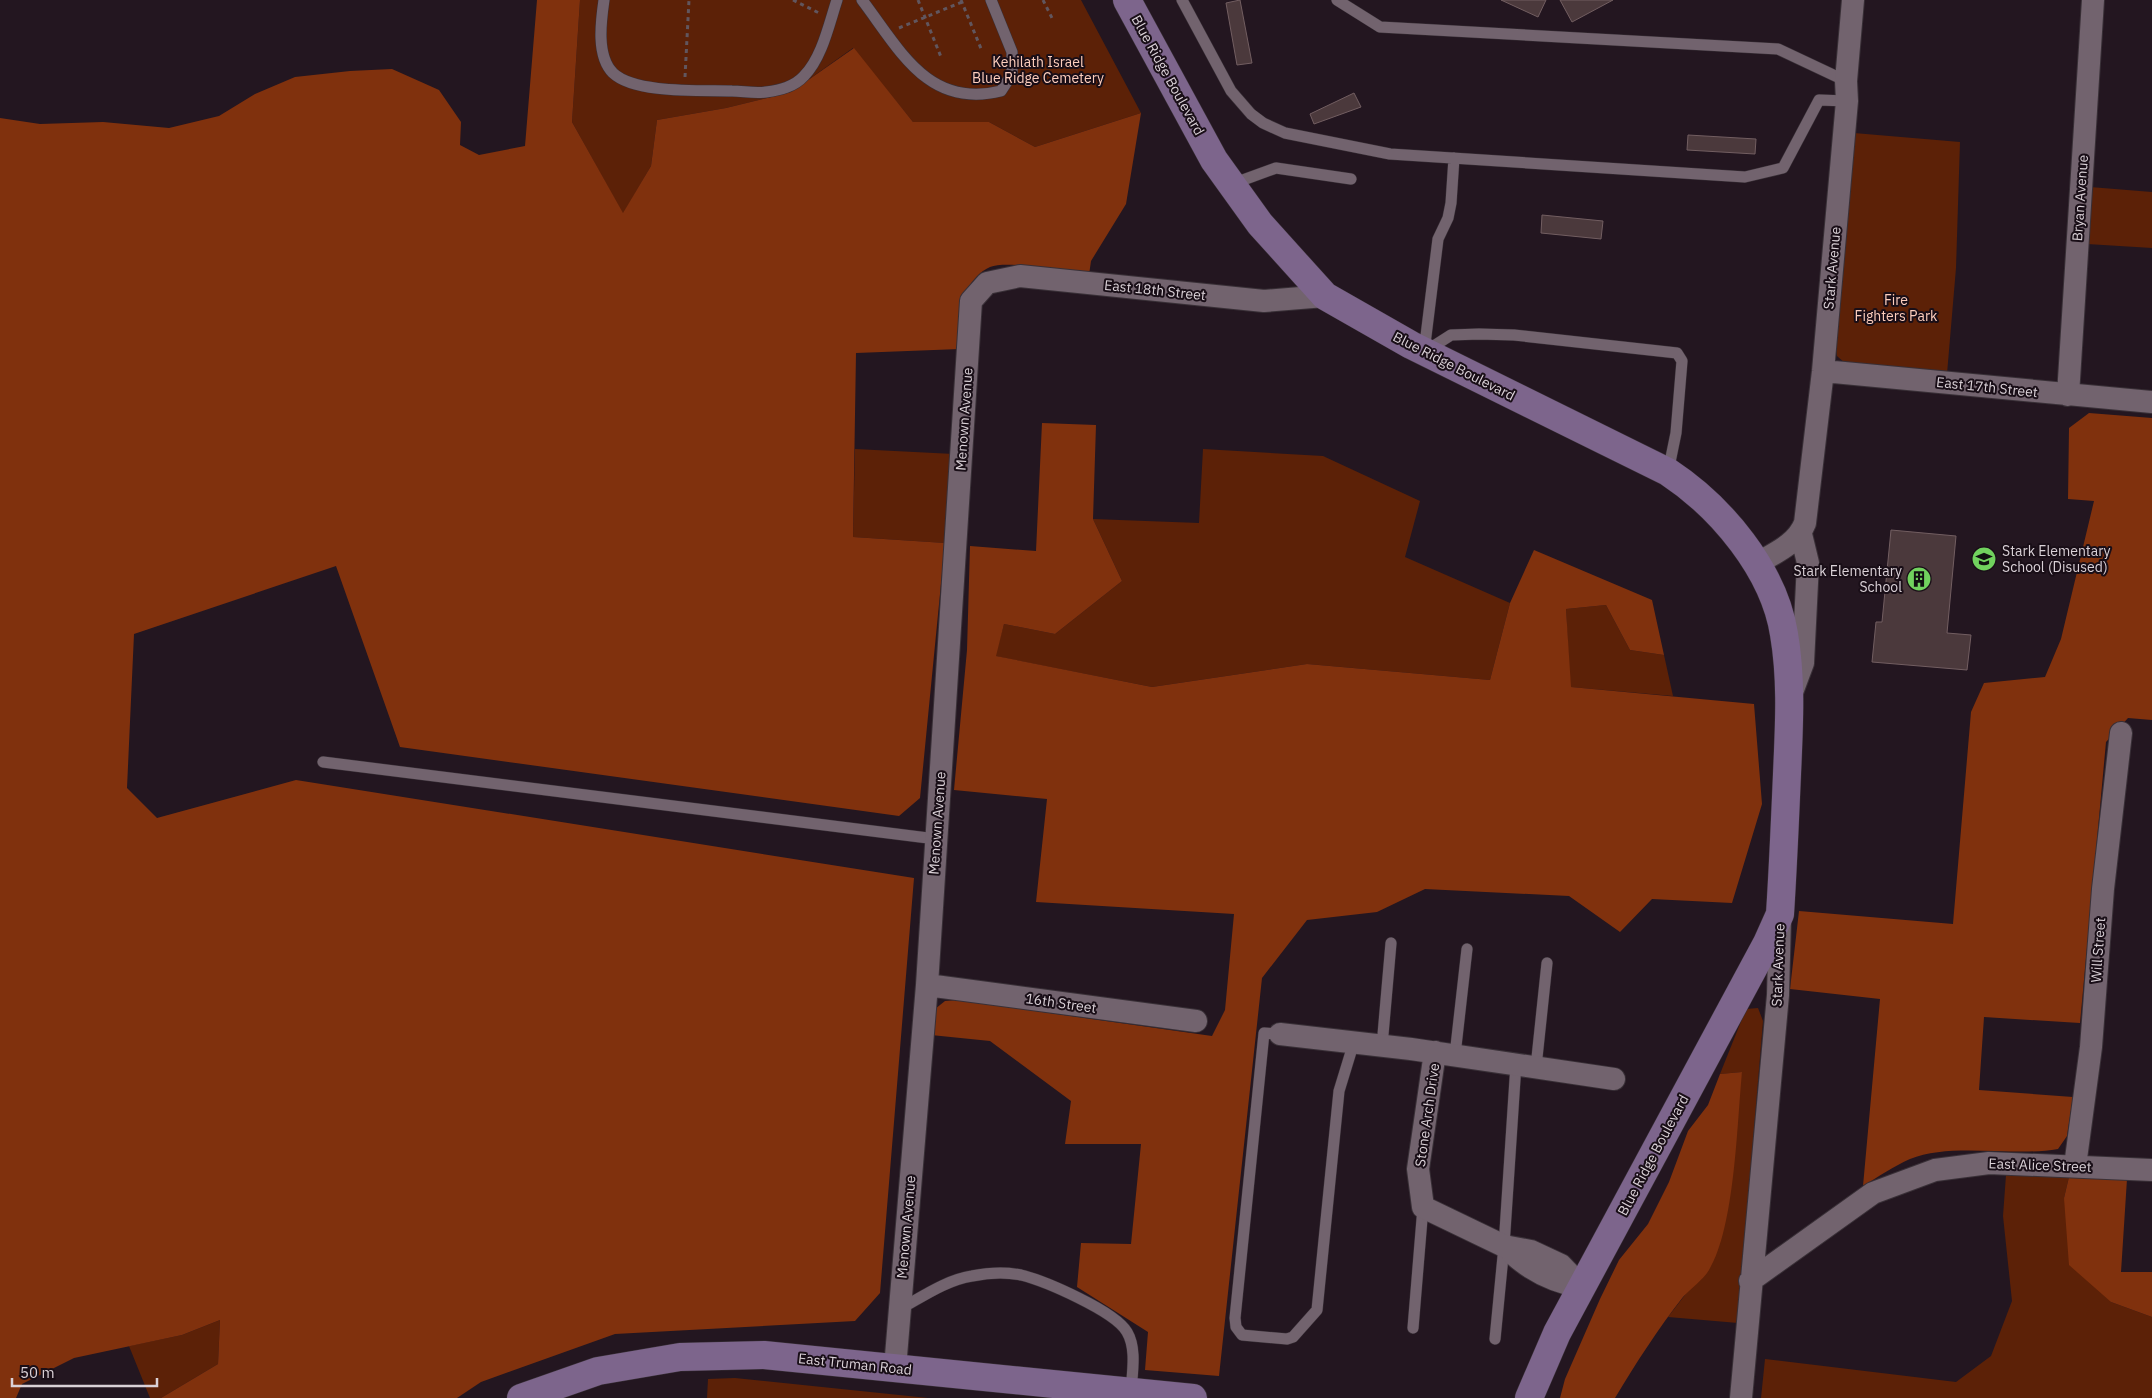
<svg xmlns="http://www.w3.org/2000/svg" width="2152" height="1398" viewBox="0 0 2152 1398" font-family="'IBM Plex Sans',sans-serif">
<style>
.green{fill:#5c2107}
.forest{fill:#80310d}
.building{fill:#4b393c;stroke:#725e61}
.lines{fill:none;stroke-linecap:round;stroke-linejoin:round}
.service-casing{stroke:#393037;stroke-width:12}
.minor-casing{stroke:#393037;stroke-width:24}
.secondary-casing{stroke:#393037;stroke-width:29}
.path{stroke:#61565e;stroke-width:3;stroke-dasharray:4 4;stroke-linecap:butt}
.service{stroke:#72636e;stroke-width:11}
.minor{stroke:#72636e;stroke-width:22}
.secondary{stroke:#7d658c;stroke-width:28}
.labels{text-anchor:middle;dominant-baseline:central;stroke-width:4;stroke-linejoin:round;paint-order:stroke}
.park-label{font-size:14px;fill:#fecebd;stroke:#190e17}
.street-label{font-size:14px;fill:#dad1d7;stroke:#190e17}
.poi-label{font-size:14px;fill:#dad1d7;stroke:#190e17;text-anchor:start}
</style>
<rect width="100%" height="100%" fill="#231620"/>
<path class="green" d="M580,0H1081L1141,113L1035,147L989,122H913L853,48L791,92L726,108L657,120L651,166L623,214L572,122Z
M1854,133L1960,142L1956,268L1947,374L1846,364L1837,356L1835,343Z
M2090,187L2152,192V248L2087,244Z
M855,449L954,454L945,543L853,537Z
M1203,449L1323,456L1420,501L1405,557L1510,603L1490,680L1307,664L1152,687L995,656L1004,624L1055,634L1122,581L1093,519L1199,523Z
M1606,605L1630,650L1664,655L1673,696L1570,687L1566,609Z
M1758,1008L1763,1021L1738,1323L1668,1317L1685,1295L1742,1072L1720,1074L1746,1009Z
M2006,1175L2069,1177L2064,1198L2111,1302L2152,1317V1398H1761L1765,1359L1956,1382L1991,1356L2012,1301L2003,1216Z
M220,1320L218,1364L161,1398H150L129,1346L182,1335Z
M735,1378L928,1398H707L708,1379Z"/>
<path class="forest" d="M537,0H580L572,122L623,213L651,166L657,120L726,108L791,92L854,48L913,122H989L1035,147L1141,113L1126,204L1091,261L1089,275C1066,272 1009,260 990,267C981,271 972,280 968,289C961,307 962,330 960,349L856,353L853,537L945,543L920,798L899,816L400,747L336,566L134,634L127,788L157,818L296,780L914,878L880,1293L855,1321L615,1334L481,1382L457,1398H161L218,1364L220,1320L182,1335L74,1358L22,1384L16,1398H0V118L40,124L103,122L169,128L219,116L255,94L295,77L350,71L392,69L439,90L461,122L460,145L479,155L525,146Z
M2089,413L2152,418V720L2128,718L2106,742L2080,1023L1984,1017L1979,1090L2073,1097L2067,1136L2058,1149C2013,1157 1951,1142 1910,1159C1894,1166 1878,1177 1863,1186L1880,999L1790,989L1799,911L1953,924L1971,712L1984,683L2045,677L2061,639L2094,501L2068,499L2069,428Z
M1042,423L1096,425L1093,519L1122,581L1055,634L1004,624L996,656L1152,687L1307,664L1490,680L1510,603L1534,550L1652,600L1664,655L1630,650L1606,605L1566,609L1571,687L1754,704L1762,804L1732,903L1652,899L1620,932L1569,896L1425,889L1377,912L1307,920L1262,978L1219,1376L1145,1370L1148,1332L1077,1287L1081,1243L1131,1244L1141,1144H1065L1071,1101L990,1041L931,1035L935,1009L945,1001L958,1000L1212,1036L1225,1010L1234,914L1036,902L1047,799L954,790L967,650L970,546L1036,551Z
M1742,1072C1737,1123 1735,1227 1709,1270C1703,1280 1691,1288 1683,1297C1658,1329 1636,1363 1615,1398H1560L1565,1379L1600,1299L1619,1260L1648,1224L1669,1182L1688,1131L1708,1105L1720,1074Z
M2069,1177L2127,1179L2121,1272H2152V1317L2111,1302L2069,1265L2064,1198Z"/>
<path class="building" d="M1240,0L1252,63L1237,65L1226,3Z
M1501,0H1546L1538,17Z
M1560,0H1613L1572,22Z
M1354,93L1361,107L1314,124L1310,114Z
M1688,135L1756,139L1755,154L1687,150Z
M1542,215L1603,221L1601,239L1541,233Z
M1891,530L1956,536L1947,633L1971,635L1967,670L1872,662L1876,622H1882Z"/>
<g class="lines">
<defs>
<path id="service" d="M604,0C601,21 596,56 613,73C635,94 702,90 732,91C743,91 755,94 766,92C780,90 794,87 804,76C822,58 829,24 837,0
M862,0C900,50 928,109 1001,91L1012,74V52L991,0
M1182,0L1231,91L1251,114L1263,123L1285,133L1390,154L1745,177L1783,168L1819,100L1847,101
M1337,0L1380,27L1778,49L1846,81
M1232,184L1276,168L1351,179
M1426,351L1451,335L1479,334L1514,335L1677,353L1682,361L1676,433L1668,472
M1424,352L1438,239L1448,218L1451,203L1454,158
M323,762L936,839
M1280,1034L1264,1033L1235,1318L1236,1327L1242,1335L1287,1339L1293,1337L1317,1310L1339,1091L1354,1042
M1382,1046L1391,943
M1455,1055L1467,949
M1536,1067L1547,963
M900,1309C922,1297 946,1280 972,1276C987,1273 1006,1272 1021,1275C1045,1281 1115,1311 1127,1332C1137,1349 1132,1373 1131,1392
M1413,1328L1423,1207
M1495,1339L1504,1246L1516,1064"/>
<path id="minor" d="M1823,371L2152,402
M2068,395L2093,0
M1756,564C1775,553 1797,544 1805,523L1823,371L1847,101L1846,81L1853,0
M1791,695L1803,663L1808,563L1801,534
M927,985L1196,1021
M1280,1034L1411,1049L1614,1079
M1435,1052L1418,1169L1423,1207L1504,1246L1531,1251L1561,1265L1582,1287
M2075,1166L2091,1047L2103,889L2121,733
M1512,1253C1532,1272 1555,1282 1581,1287
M1750,1281L1873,1193L1935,1170L1989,1163L2152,1170
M895,1368L927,985L971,301L987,283L1020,276L1264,301L1325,296
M1741,1398L1778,995L1780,918"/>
<path id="secondary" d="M1127,0L1214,160L1260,224L1325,296L1411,345L1668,472C1721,507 1774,570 1784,634C1792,681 1789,727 1787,774C1785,821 1783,868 1780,914L1767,943L1557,1333L1529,1398
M521,1398L598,1371L680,1357L764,1355L1193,1398"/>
</defs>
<use href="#service" class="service-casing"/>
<use href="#minor" class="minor-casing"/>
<use href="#secondary" class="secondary-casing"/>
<path class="path" d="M793,0L819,13
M918,0L941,57
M961,0L982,51
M1043,0L1053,20
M899,28L962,2
M685,77L689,0"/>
<use href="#service" class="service"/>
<use href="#minor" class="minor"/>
<use href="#secondary" class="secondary"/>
</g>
<defs>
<symbol id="school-disc" viewBox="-11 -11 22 22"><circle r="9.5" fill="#71d25e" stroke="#190e17"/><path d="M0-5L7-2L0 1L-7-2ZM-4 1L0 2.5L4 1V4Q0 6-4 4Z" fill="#111"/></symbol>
<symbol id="building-disc" viewBox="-11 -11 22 22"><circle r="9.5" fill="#71d25e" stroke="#190e17"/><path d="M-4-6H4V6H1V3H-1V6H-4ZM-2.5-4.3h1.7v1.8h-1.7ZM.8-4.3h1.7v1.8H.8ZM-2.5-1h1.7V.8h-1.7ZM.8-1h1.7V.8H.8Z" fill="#111"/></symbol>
</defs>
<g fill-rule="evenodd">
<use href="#school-disc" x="1970" y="545" width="28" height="28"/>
<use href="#building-disc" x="1905" y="565" width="28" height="28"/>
</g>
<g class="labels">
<g class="park-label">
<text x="1038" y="62">Kehilath Israel<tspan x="1038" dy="16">Blue Ridge Cemetery</tspan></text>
<text x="1896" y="300">Fire<tspan x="1896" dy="16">Fighters Park</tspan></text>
</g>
<g class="street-label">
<text transform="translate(1168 75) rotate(61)">Blue Ridge Boulevard</text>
<text transform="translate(2080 198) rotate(-86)">Bryan Avenue</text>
<text transform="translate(1832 268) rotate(-85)">Stark Avenue</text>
<text transform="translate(1155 290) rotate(6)">East 18th Street</text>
<text transform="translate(1454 366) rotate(27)">Blue Ridge Boulevard</text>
<text transform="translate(1987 387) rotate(6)">East 17th Street</text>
<text transform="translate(964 419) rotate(-86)">Menown Avenue</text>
<text transform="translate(937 823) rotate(-86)">Menown Avenue</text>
<text transform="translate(2098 950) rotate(-86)">Will Street</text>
<text transform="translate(1778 965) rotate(-88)">Stark Avenue</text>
<text transform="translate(1061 1003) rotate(8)">16th Street</text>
<text transform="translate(1427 1115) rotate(-82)">Stone Arch Drive</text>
<text transform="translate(1653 1155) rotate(-62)">Blue Ridge Boulevard</text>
<text transform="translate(2040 1165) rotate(2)">East Alice Street</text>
<text transform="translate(906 1227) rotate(-85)">Menown Avenue</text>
<text transform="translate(855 1364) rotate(6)">East Truman Road</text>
</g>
<g class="poi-label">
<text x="2002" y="551">Stark Elementary<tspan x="2002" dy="16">School (Disused)</tspan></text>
<text x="1902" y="571" text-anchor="end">Stark Elementary<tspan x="1902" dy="16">School</tspan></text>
</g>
</g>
<path d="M12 1378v8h145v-8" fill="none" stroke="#dad1d7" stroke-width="2.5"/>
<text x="20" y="1378" font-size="15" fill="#dad1d7" stroke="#190e17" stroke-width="4" paint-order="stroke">50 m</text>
</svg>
